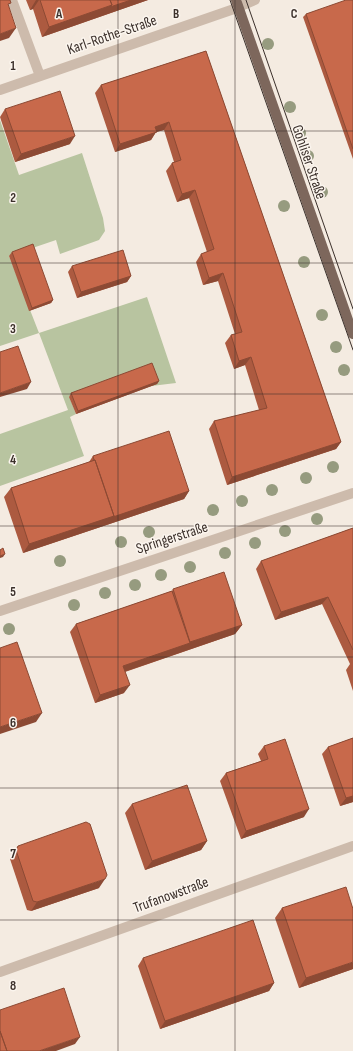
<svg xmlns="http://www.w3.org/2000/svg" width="353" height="1051" viewBox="0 0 353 1051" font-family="'Sofia Sans Condensed',sans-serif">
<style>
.green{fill:#b8c4a0}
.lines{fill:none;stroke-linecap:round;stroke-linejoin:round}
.minor{stroke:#cdbbac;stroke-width:10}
.major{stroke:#7d675c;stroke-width:10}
.tram{stroke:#3b302b;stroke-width:1}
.tree{fill:#969b7f}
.wall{fill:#ac5a40}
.shaded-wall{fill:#8c4a34}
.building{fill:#c8694b;stroke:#8c4a34}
.grid{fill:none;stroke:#3b302b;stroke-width:1;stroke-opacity:0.55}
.labels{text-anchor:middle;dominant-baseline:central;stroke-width:3;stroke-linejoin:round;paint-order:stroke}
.street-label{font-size:15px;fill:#3b302b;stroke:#fbf5ee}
.grid-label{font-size:13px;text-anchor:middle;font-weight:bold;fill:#3b302b;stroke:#fbf5ee;stroke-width:3;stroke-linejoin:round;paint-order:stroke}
</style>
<rect width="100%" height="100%" fill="#f4ebe1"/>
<path class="green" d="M0,120L19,175L82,153L103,218L105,231L99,240L60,254L56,240L9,256L39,333L147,297L176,383L69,396L76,414L70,417L84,456L0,486V434L68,410L39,333L0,346Z"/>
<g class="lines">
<path class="minor" d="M12,0L40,76
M0,90L234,9L255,0
M0,611L353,493
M0,972L353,846"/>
<path class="major" d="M236,0L353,334"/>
<path class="tram" d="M230,0L353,350
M246,0L353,309"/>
</g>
<g class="tree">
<circle cx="268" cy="44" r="6"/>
<circle cx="290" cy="107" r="6"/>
<circle cx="300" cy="133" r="6"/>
<circle cx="308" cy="156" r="6"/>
<circle cx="322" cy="192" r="6"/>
<circle cx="284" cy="206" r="6"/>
<circle cx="304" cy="262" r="6"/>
<circle cx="322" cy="315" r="6"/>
<circle cx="336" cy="347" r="6"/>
<circle cx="344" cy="370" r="6"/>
<circle cx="333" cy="467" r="6"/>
<circle cx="306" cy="478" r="6"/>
<circle cx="272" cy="490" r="6"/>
<circle cx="242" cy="501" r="6"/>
<circle cx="213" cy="510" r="6"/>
<circle cx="317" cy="519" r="6"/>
<circle cx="285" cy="531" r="6"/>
<circle cx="149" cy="532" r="6"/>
<circle cx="121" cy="542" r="6"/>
<circle cx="255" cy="543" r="6"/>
<circle cx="225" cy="553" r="6"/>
<circle cx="60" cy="561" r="6"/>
<circle cx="190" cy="567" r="6"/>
<circle cx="161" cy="575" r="6"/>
<circle cx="135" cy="585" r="6"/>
<circle cx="105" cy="593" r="6"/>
<circle cx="74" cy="605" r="6"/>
<circle cx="9" cy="629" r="6"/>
</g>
<path class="wall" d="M26,0H148L42,37L33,9L30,10Z
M353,0V159L303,17L306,14Z
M206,51L341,442L336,449L227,485L209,429L214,421L259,410L245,365L234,369L225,343L231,335L235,334L218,281L203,285L196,262L201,254L207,252L189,198L177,202L166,171L172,163L174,162L164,130L156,132L151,140L115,152L95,93L101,85Z
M5,109L70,144L15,162L0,117Z
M12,252L53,300L51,303L29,311L9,256Z
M72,266L131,276L127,282L77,298L68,272Z
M159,381L157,384L76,414L69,397L71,393Z
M93,456L189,491L184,499L23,553L4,497L11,488L89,462Z
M353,528V691L346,670L350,664L322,604L275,620L256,569L261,561Z
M173,589L242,625L235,634L125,672L124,693L95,703L70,632L76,624L172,591Z
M353,738V802L340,806L322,754L328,747Z
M264,746L304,817L241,839L220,781L226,773L261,761L258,754Z
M132,804L207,841L201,850L145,870L125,813Z
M18,846L99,888L31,911L27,910L10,859Z
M282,908L353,969L299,988L275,918Z
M143,958L274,983L269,991L160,1029L138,966Z"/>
<path class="shaded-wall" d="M36,0H39L33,9L30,10Z
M131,0H148L105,15L110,7Z
M112,5L105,15L42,37L49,27Z
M16,28L9,38L0,41V34Z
M169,122L164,130L156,132L151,140L115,152L120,144L155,127Z
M75,136L70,144L15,162L21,154Z
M195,190L189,198L177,202L182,194Z
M223,273L218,281L203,285L209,278Z
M131,276L127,282L77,298L81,292Z
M53,300L51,303L29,311L32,308Z
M251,357L245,365L234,369L239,361Z
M159,381L157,384L76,414L78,411Z
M31,382L27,389L0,397V393Z
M341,442L336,449L227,485L232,477Z
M189,491L184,499L23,553L29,544Z
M5,554L3,557L0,558V556Z
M328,597L322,604L275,620L281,612Z
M242,625L235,634L118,674L123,666L190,643V642Z
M130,685L124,693L95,703L100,695Z
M42,713L36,722L0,734V727Z
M353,796V802L340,806L346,798Z
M309,809L304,817L241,839L246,831Z
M207,841L201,850L145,870L152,861Z
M105,879L99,888L31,911L37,902Z
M353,962V969L299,988L306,978Z
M274,983L269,991L160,1029L165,1021Z
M80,1037L75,1044L56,1051H39Z"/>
<path class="building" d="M0,0H10L11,3L8,4L16,28L0,34Z
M40,0H110L112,5L49,27Z
M110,0H131L110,7L112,5Z
M346,0H353V149L306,14Z
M206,51L341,442L232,477L214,421L267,408L251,357L239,361L231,335L242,332L223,273L209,278L201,254L214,249L195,190L182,194L172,163L181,160L169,122L155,127L157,132L120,144L101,85Z
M60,91L75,136L21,154L5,109Z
M33,244L53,300L32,308L12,252Z
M123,250L131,276L81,292L72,266Z
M18,346L31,382L0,393V352Z
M152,363L159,381L78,411L71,393Z
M169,431L189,491L113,517L114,516L95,460H94L93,456Z
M95,460L114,516L29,544L11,488Z
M353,528V650L328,597L281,612L261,561Z
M3,548L5,554L0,556V550Z
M224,572L242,625L190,642L173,589Z
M172,591L190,643L123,666L130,685L100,695L76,624Z
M17,642L42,713L0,727V648Z
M353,738V796L346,798L328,747Z
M285,739L309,809L246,831L226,773L268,759L264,746Z
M187,785L207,841L152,861L132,804Z
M86,822L90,824L107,875L105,879L37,902L33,901L16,850L18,846Z
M346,887L353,909V962L306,978L282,908Z
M253,920L274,983L165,1021L143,958Z
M64,988L80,1037L39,1051H7L0,1031V1010Z
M0,1031L7,1051H0Z"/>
<path class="grid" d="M118,0V1051M235,0V1051M0,131H353M0,263H353M0,394H353M0,526H353M0,657H353M0,788H353M0,920H353"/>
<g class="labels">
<g class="street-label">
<text transform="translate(112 35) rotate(-19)">Karl-Rothe-Straße</text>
<text transform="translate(309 162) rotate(71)">Gohliser Straße</text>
<text transform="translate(172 538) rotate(-18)">Springerstraße</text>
<text transform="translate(171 895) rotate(-20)">Trufanowstraße</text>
</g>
</g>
<g class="grid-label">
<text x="59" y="18">A</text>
<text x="176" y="18">B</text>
<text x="294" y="18">C</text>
<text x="13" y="70">1</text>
<text x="13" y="202">2</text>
<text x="13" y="333">3</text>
<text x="13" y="464">4</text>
<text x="13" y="596">5</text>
<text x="13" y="727">6</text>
<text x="13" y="858">7</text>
<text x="13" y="990">8</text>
</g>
</svg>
